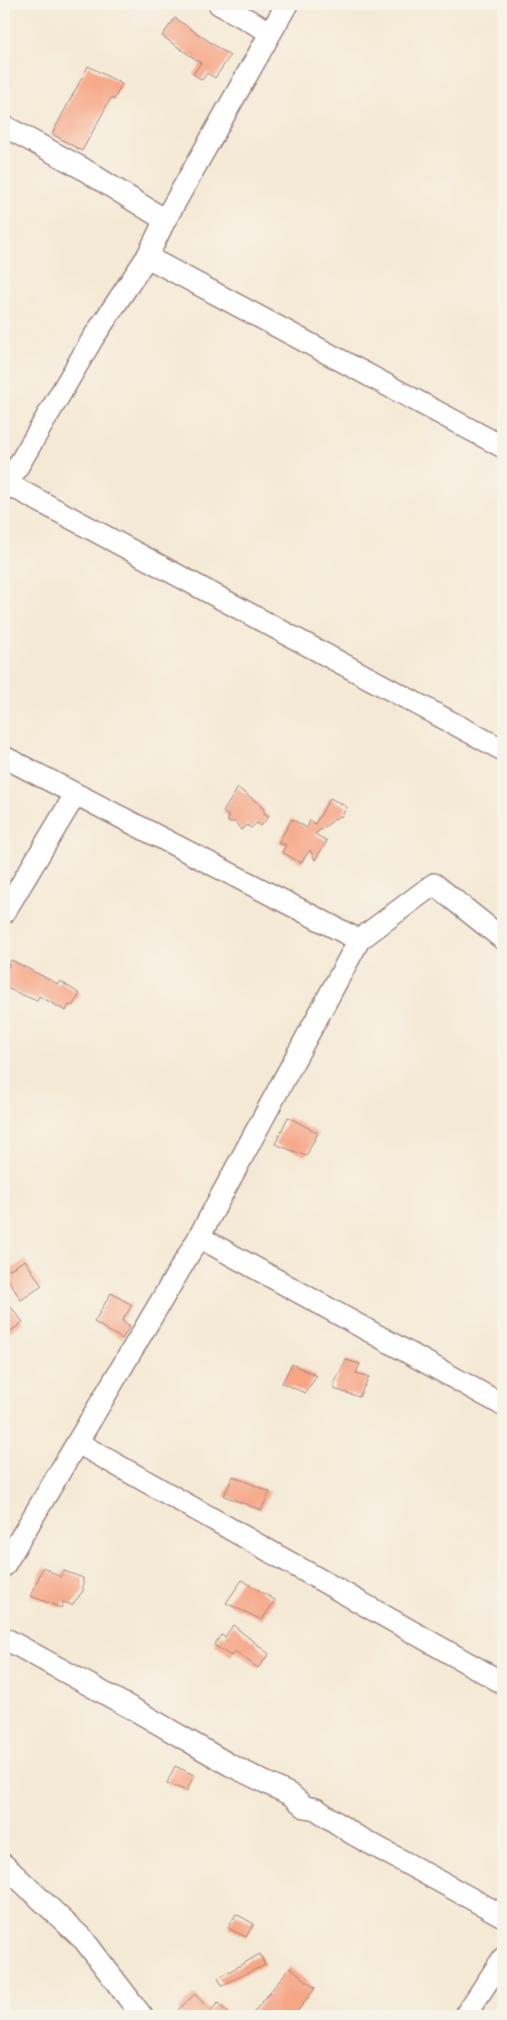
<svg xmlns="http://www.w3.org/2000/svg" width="507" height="2020" viewBox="0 0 507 2020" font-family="'Patrick Hand',sans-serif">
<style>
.building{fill:#f6a585}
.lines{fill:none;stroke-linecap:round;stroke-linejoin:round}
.minor-casing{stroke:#9f8480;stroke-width:24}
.minor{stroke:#fff;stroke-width:21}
</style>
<rect width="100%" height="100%" fill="#f7f3e8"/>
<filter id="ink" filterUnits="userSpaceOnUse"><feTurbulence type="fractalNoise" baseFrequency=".02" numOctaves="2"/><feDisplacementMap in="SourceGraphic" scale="10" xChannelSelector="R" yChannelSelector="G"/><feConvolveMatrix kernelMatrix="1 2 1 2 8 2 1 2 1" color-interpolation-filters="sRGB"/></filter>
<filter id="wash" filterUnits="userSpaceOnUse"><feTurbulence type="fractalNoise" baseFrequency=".0096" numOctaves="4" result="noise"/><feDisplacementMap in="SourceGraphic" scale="20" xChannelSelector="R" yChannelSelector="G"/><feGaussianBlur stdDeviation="1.12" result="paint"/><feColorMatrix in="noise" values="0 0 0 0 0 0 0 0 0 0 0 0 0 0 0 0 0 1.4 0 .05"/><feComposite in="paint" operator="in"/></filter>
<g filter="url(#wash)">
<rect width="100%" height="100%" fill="#f4e9d4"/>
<g id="blocks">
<path class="building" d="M175,18L230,56L215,78L207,73L202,80L193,74L201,63L162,36Z
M88,66L122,84L114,100L111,98L82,151L52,134Z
M238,788L261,805L260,806L264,809V813L269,816L261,826L257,823L251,828L247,825L241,830L235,822H228V816L223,812Z
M330,798L347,807L341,817L339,816L315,834L327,841L315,860L310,850L301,863L282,852L286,845L278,843L292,819L307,828L310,820L315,824Z
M11,960L58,984L60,981L80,994L72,1006L69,1005L66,1011L39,996L37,1001L4,987V975Z
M288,1117L318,1133L306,1156L275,1144Z
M25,1260L42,1286L21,1300L4,1273Z
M111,1293L132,1305L122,1321L130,1326L122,1339L94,1322Z
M4,1298L23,1322L4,1336Z
M346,1360L360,1364L356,1373L369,1377L359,1397L334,1389V1384Z
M292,1364L317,1376L305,1393L282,1383Z
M233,1476L270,1492L261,1510L224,1496Z
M43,1567L60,1577L64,1571L83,1578V1591L72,1605L63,1602L61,1608L31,1596Z
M242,1580L275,1600L262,1620L226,1603Z
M233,1625L269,1654L258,1668L235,1651L231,1656L214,1645L221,1635L225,1637Z
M175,1766L194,1775L187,1791L167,1783Z
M236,1914L254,1924L246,1937L228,1928Z
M260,1954L265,1965L222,1985L218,1978Z
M290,1967L315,1988L294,2016H251Z
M195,1994L210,2011L218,2003L230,2016H184L178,2010Z"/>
</g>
</g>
<g filter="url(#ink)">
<use href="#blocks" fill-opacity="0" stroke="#9f8480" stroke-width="1"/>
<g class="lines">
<defs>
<path id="minor" d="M219,4L270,32
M4,126L80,167L165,220
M147,257L503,447
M4,482L503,750
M4,490L93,338L147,257L165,220L287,4
M4,757L359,940
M4,913L75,795
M199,1237L503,1405
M78,1443L503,1683
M4,1566L199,1237L359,940L434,884L503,939
M4,1638L142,1714L230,1765L291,1795L305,1807L316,1809L353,1834L503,1916
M4,1865L84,1940L142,2016
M465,2016L503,1958"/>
</defs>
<use href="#minor" class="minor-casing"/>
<use href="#minor" class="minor"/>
</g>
</g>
<rect width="507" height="2020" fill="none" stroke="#f7f3e8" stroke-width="20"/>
</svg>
